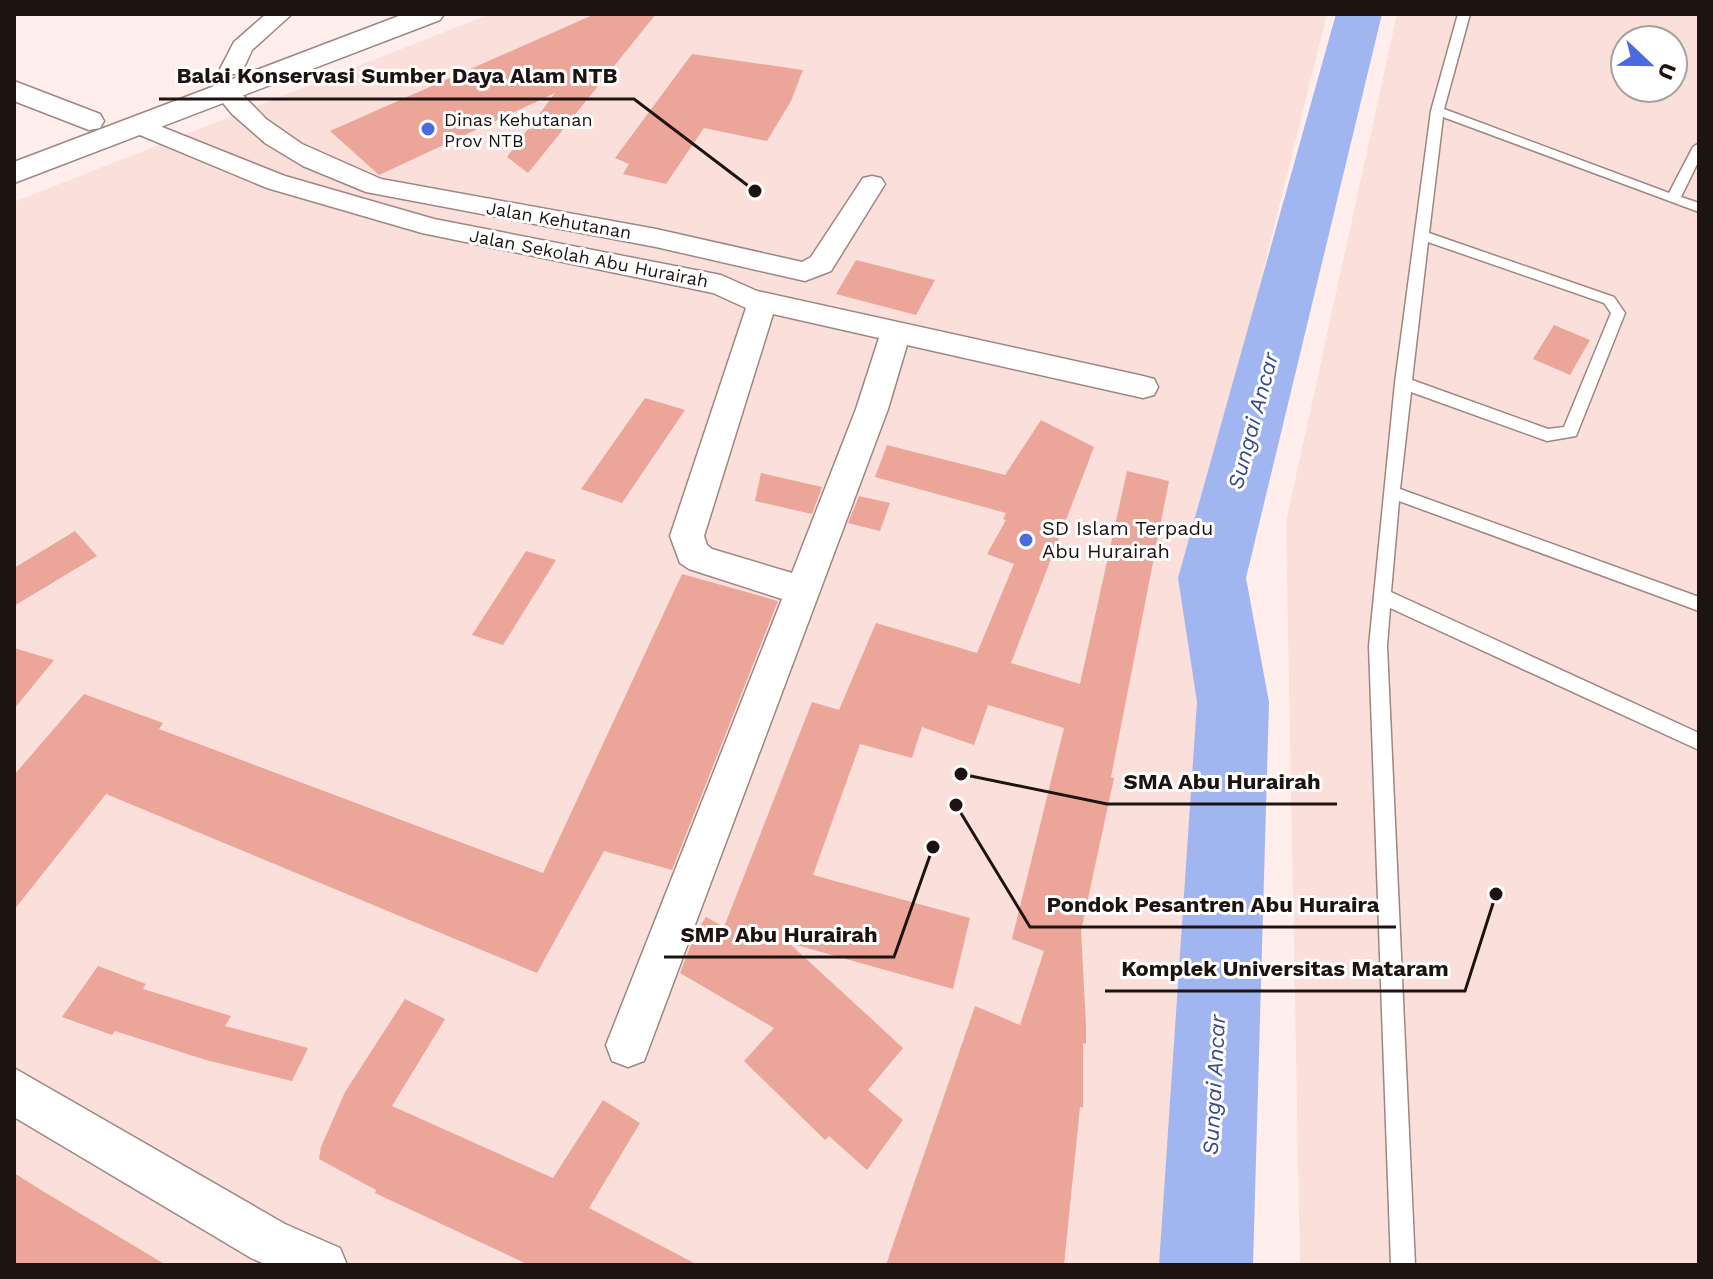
<svg xmlns="http://www.w3.org/2000/svg" width="1713" height="1279" viewBox="0 0 1713 1279" font-family="'Work Sans',sans-serif">
<style>
.built{fill:#fbdfda;fill-rule:evenodd}
.lines{fill:none;stroke-linecap:round;stroke-linejoin:round}
.river{fill:#a1b6f0;fill-rule:evenodd}
.building{fill:#eca599}
.lane-casing{stroke:#9e8682;stroke-width:3}
.street-casing{stroke:#9e8682;stroke-width:3}
.secondary-casing{stroke:#9e8682;stroke-width:3}
.primary-casing{stroke:#9e8682;stroke-width:3}
.lane{fill:#fff;fill-rule:evenodd}
.street{fill:#fff;fill-rule:evenodd}
.secondary{fill:#fff;fill-rule:evenodd}
.primary{fill:#fff;fill-rule:evenodd}
.poi-dot{fill:#4b6add;stroke:#fff;stroke-width:3}
.labels{text-anchor:middle;dominant-baseline:central;stroke-width:6;stroke-linejoin:round;paint-order:stroke}
.far-poi-label{font-size:18px;fill:#1d1412;stroke:#fff;text-anchor:start}
.far-street-label{font-size:18px;fill:#1d1412;stroke:#fff}
.poi-label{font-size:20px;fill:#1d1412;stroke:#fff;text-anchor:start}
.water-label{font-size:22px;font-style:italic;fill:#35498e;stroke:#fff}
.leader{fill:none;stroke:#1d1412;stroke-width:3}
.callout-dot{fill:#1d1412;stroke:#fff;stroke-width:3}
.callout-label{font-size:22px;text-anchor:middle;font-weight:bold;fill:#1d1412;stroke:#fff;stroke-width:6;stroke-linejoin:round;paint-order:stroke}
</style>
<rect width="100%" height="100%" fill="#ffeeeb"/>
<path class="built" d="M490,14H1327L1217,456L1221,458L1192,640L1208,828L1164,1265H14V202Z
M1397,14H1699V1265H1300L1286,522ZM1625,40H1673V88H1625Z"/>
<g class="lines">
<path class="river" d="M1336,14H1382L1246,578L1269,702L1253,1265H1159L1197,702L1178,578Z"/>
</g>
<path class="building" d="M595,14H656L528,173L507,157L555,93L379,175L330,131Z
M692,54L803,70L791,101L767,141L704,128L666,184L623,174L629,164L615,158Z
M856,260L935,280L916,315L836,294Z
M1554,325L1590,340L1570,375L1533,359Z
M645,398L685,410L622,503L581,489Z
M1041,420L1094,447L1011,663L1080,684L1127,471L1169,481L1111,777L1114,778L1081,931L1086,1025V1044L1083,1043V1108L1080,1107L1064,1265H886L975,1006L1020,1025L1044,951L1012,939L1064,728L988,705L974,745L922,727L912,758L860,744L813,875L970,918L953,989L789,943L903,1048L868,1090L903,1120L867,1170L829,1136L825,1140L744,1061L774,1028L680,973L695,934L706,917L724,927L812,702L839,710L876,623L977,653L1014,564L987,554L1006,520L1003,519L1006,513L875,477L887,445L1005,475Z
M761,473L822,487L812,514L755,501Z
M859,496L890,503L880,531L848,523Z
M75,531L97,556L14,606V568Z
M526,551L556,560L503,645L472,635Z
M682,574L778,601L672,870L604,851L537,973L106,794L14,910V775L84,694L163,723L159,729L543,873Z
M14,648L54,660L14,709Z
M98,966L146,984L143,989L231,1016L225,1026L308,1048L292,1081L206,1060L115,1031L112,1035L62,1017Z
M405,999L445,1019L392,1106L553,1178L603,1100L640,1123L589,1208L698,1265H529L375,1193L376,1190L319,1159L321,1147L345,1092Z
M14,1173L46,1193L166,1265H14Z"/>
<g class="lines">
<defs>
<path id="lane" d="M1458,14H1470L1444,109L1669,193L1693,147L1699,143V160L1681,197L1699,203V212L1443,117L1429,233L1614,297L1625,313L1576,436L1547,441L1411,392L1400,489L1699,597V611L1399,501L1391,592L1699,733V750L1390,608L1387,646L1415,1265H1391L1369,646L1395,383L1431,111ZM1428,242L1604,303L1611,313L1564,427L1548,429L1412,380Z"/>
<path id="street" d="M266,14H292L252,50L241,74H223L220,69L234,42Z
M226,85L235,87L266,119L302,144L381,179L656,229L802,262L811,257L863,178L872,176L881,178L885,184L831,271L805,281L656,247L366,192L303,166L265,143L232,114L214,92L217,87Z
M137,117L285,176L434,219L721,275L757,291L1143,376L1154,379L1158,387L1154,395L1143,398L907,345L888,409L644,1061L628,1067L612,1061L606,1045L782,599L689,569L680,563L670,536L746,308L713,293L422,233L267,188L128,130L124,125L128,120ZM773,314L879,338L856,409L792,573L712,549L707,545L704,536Z
M14,1068L285,1224L340,1248L347,1265H267L251,1258L14,1117Z"/>
<path id="secondary" d="M14,81L100,114L104,121L100,128L89,130L14,101Z"/>
<path id="primary" d="M404,14H444L440,20L14,183V162Z"/>
</defs>
<use href="#lane" class="lane-casing"/>
<use href="#street" class="street-casing"/>
<use href="#secondary" class="secondary-casing"/>
<use href="#primary" class="primary-casing"/>
<use href="#lane" class="lane"/>
<use href="#street" class="street"/>
<use href="#secondary" class="secondary"/>
<use href="#primary" class="primary"/>
</g>
<g class="poi-dot">
<circle cx="428" cy="129" r="8"/>
<circle cx="1026" cy="540" r="8"/>
</g>
<g class="labels">
<g class="far-poi-label">
<text x="444" y="119">Dinas Kehutanan<tspan x="444" dy="21">Prov NTB</tspan></text>
</g>
<g class="far-street-label">
<text transform="translate(559 220) rotate(10)">Jalan Kehutanan</text>
<text transform="translate(589 258) rotate(11)">Jalan Sekolah Abu Hurairah</text>
</g>
<g class="poi-label">
<text x="1042" y="528">SD Islam Terpadu<tspan x="1042" dy="23">Abu Hurairah</tspan></text>
</g>
<g class="water-label">
<text transform="translate(1253 421) rotate(-75)">Sungai Ancar</text>
<text transform="translate(1214 1085) rotate(-87)">Sungai Ancar</text>
</g>
</g>
<path class="leader" d="M755 191L634 99H159M961 774L1107 804H1337M956 805L1030 927H1396M933 847L894 957H664M1496 894L1465 991H1105"/>
<g class="callout-dot">
<circle cx="755" cy="191" r="8"/>
<circle cx="961" cy="774" r="8"/>
<circle cx="956" cy="805" r="8"/>
<circle cx="933" cy="847" r="8"/>
<circle cx="1496" cy="894" r="8"/>
</g>
<g class="callout-label">
<text x="397" y="83">Balai Konservasi Sumber Daya Alam NTB</text>
<text x="1222" y="789">SMA Abu Hurairah</text>
<text x="1213" y="912">Pondok Pesantren Abu Huraira</text>
<text x="779" y="942">SMP Abu Hurairah</text>
<text x="1285" y="976">Komplek Universitas Mataram</text>
</g>
<rect width="1713" height="1279" fill="none" stroke="#1d1412" stroke-width="32"/>
<g transform="translate(1649 64) rotate(112)"><circle r="38" fill="#ffffff" stroke="#a5a1a0" stroke-width="2"/>
<path d="M0-6L14 30L0 20L-14 30Z" fill="#4b6add"/>
<text y="-12" font-size="22" font-weight="bold" text-anchor="middle" fill="#1d1412">U</text>
</g>
</svg>
